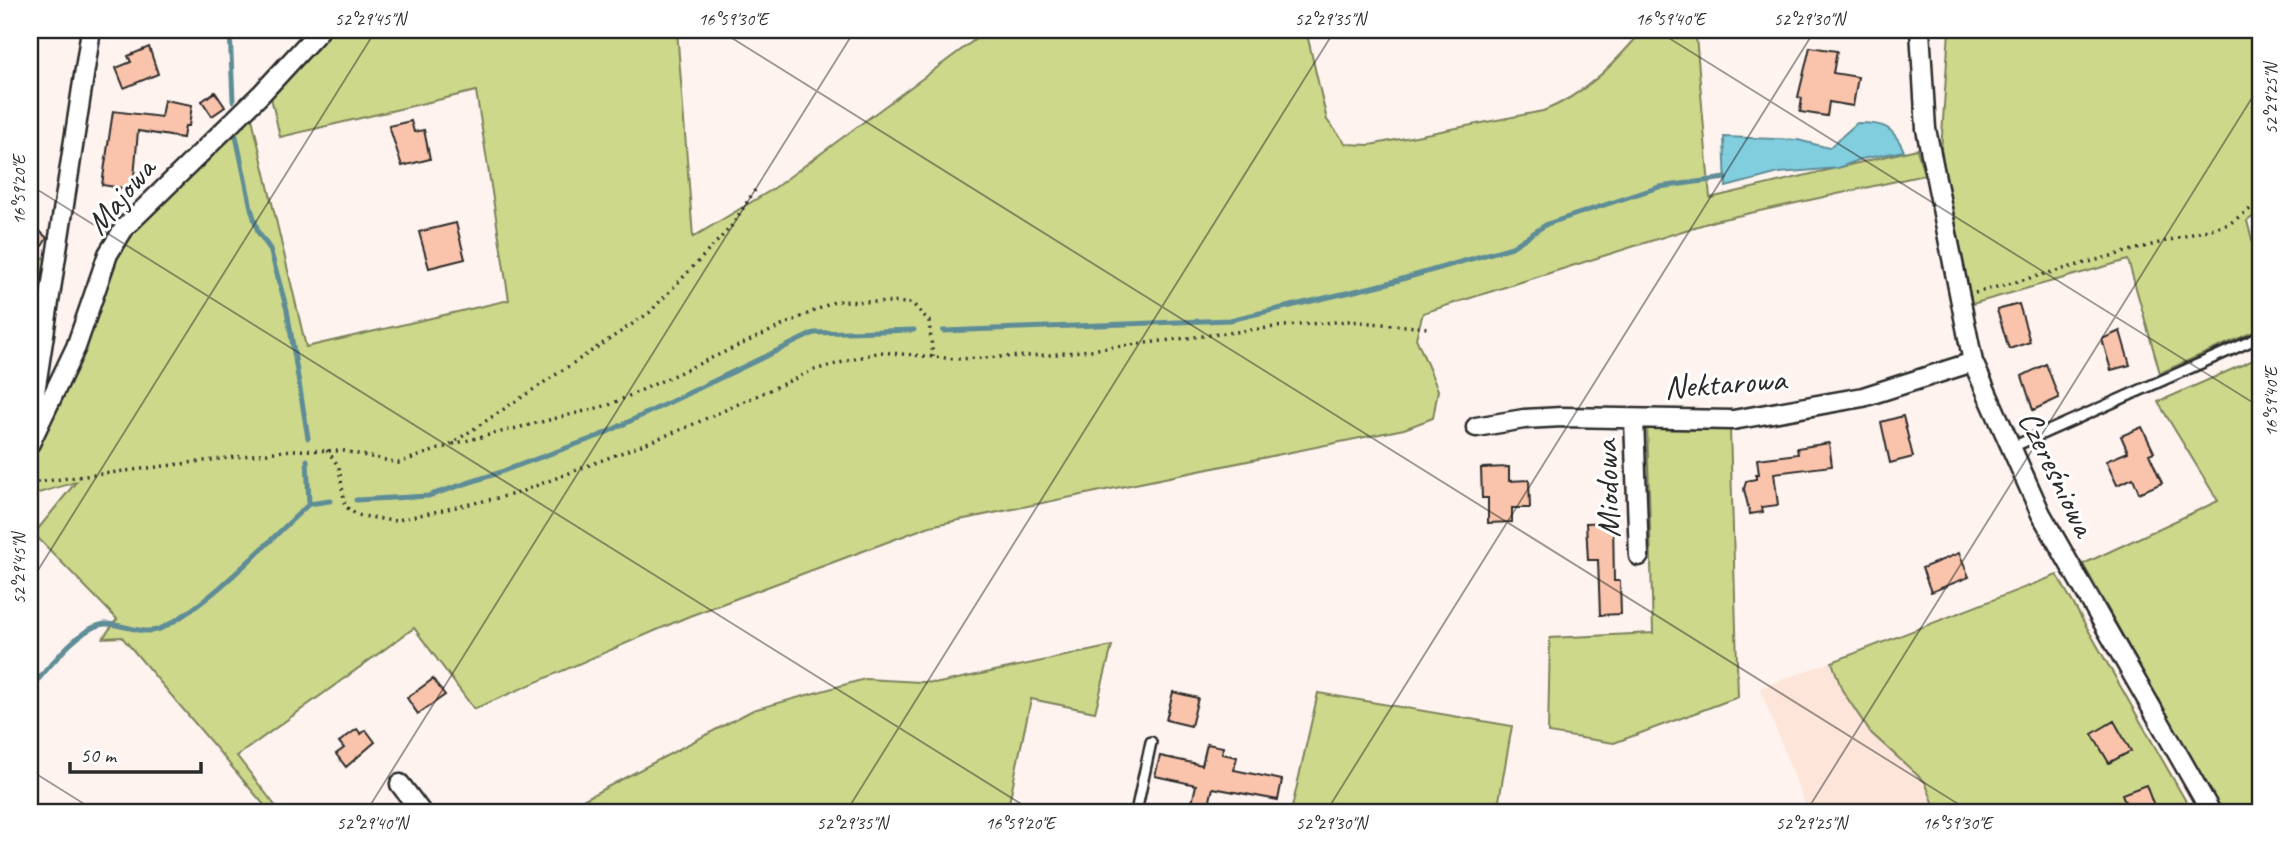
<svg xmlns="http://www.w3.org/2000/svg" width="2290" height="842" viewBox="0 0 2290 842" font-family="Caveat,sans-serif">
<style>
.built{fill:#fde5da}
.green{fill:#cdd88b;stroke:#7c825b;stroke-width:2}
.water{fill:#81cedf;stroke:#5f8d97;stroke-width:2}
.lines{fill:none;stroke-linecap:round;stroke-linejoin:round}
.stream{stroke:#5f8d97;stroke-width:5}
.building{fill:#fac4ac;stroke:#2b2b2b;stroke-width:2}
.lane-casing{stroke:#2b2b2b;stroke-width:14}
.street-casing{stroke:#2b2b2b;stroke-width:23}
.path{stroke:#2b2b2b;stroke-width:3.5;stroke-dasharray:2 5;stroke-linecap:butt}
.lane{stroke:#fff;stroke-width:9}
.street{stroke:#fff;stroke-width:18}
.ticks{fill:none;stroke:#2b2b2b;stroke-width:2;stroke-opacity:0.45}
.labels{text-anchor:middle;dominant-baseline:central;stroke-width:6;stroke-linejoin:round;paint-order:stroke}
.street-label{font-size:33px;fill:#2b2b2b;stroke:#fff}
.neatline{fill:none;stroke:#2b2b2b;stroke-width:2.5}
.ticks-label{font-size:18px;text-anchor:middle;fill:#2b2b2b}
</style>
<rect width="100%" height="100%" fill="#fef3ee"/>
<filter id="ink" filterUnits="userSpaceOnUse"><feTurbulence type="fractalNoise" baseFrequency=".0143" numOctaves="2"/><feDisplacementMap in="SourceGraphic" scale="14" xChannelSelector="R" yChannelSelector="G"/><feConvolveMatrix kernelMatrix="1 2 1 2 8 2 1 2 1" color-interpolation-filters="sRGB"/></filter>
<g filter="url(#ink)">
<path class="built" d="M1874,646L1937,812H1808L1760,688Z"/>
<path class="green" d="M333,30H677L693,237L773,189L988,30H1306L1327,120L1346,144L1370,145L1543,111C1586,94 1614,64 1643,30H1715L1696,36L1710,198L1917,149L1924,175L1714,221L1423,313L1416,338L1438,390L1433,418L1404,429L930,526L687,617L474,709L414,628L237,756L280,812H270L122,637L103,638L117,619L34,534L76,482L35,494L30,465L113,257L137,224L251,114L306,347L509,300L476,91L280,137L270,93Z
M1949,30H2260V212L2247,221L2260,269V329L2160,373L2128,260L1972,304L1941,151Z
M30,247L49,263L30,390Z
M2260,357V812H2221L2083,564L2218,501L2158,402Z
M1647,423L1730,429L1738,697L1614,743L1548,733L1550,638L1653,633Z
M2057,575L2192,812H1937L1925,782L1870,732L1842,690L1832,662Z
M1112,646L1095,712L1031,699L1007,812H560L753,710L865,679L939,683Z
M1318,693L1512,726L1497,812H1291Z"/>
<path class="water" d="M1857,123C1884,123 1893,126 1904,151L1861,159L1838,168L1779,173L1726,187L1724,137L1798,140L1829,148Z"/>
<g class="lines">
<path class="stream" d="M230,30L233,101
M236,136L251,208L258,232L270,249L287,310L308,438
M943,331L1230,320L1385,284L1512,247L1547,224L1659,187L1726,178
M356,500L428,496L495,474L599,436L814,333L914,330
M309,504L330,501
M30,689C48,669 78,627 105,624C123,623 144,637 162,628C213,602 266,543 309,504L307,460"/>
</g>
<path class="building" d="M149,47L158,74L124,88L116,68L131,62L128,56Z
M1810,47L1837,51L1833,73L1858,77L1853,106L1829,102L1827,116L1800,112L1802,98L1798,97Z
M215,92L225,107L212,116L202,101Z
M164,100L192,105L189,126H185L183,138L138,131L134,177H131L129,189L102,185L113,111L161,117Z
M411,121L414,132L424,130L430,159L402,166L389,126Z
M30,222L47,238L39,251L30,244Z
M456,223L465,259L429,268L419,232Z
M2019,304L2030,342L2009,349L1997,310Z
M2120,331L2130,365L2111,370L2102,339Z
M2046,364L2059,398L2033,410L2022,376Z
M1903,416L1913,457L1890,463L1881,422Z
M2142,427L2154,452L2149,454L2162,483L2139,493L2133,478L2117,485L2106,461L2128,452L2121,436Z
M1829,443L1832,466L1774,473L1778,505L1762,507L1763,512L1750,514L1744,489L1746,481L1756,479V474H1759L1757,459L1798,454L1797,448Z
M1509,467V481L1529,480L1530,508H1512V522L1488,523V498H1482L1481,468Z
M1613,522L1614,581H1620L1621,614L1600,615L1598,560H1588L1586,523Z
M1959,553L1969,577L1931,592L1922,568Z
M433,679L445,695L418,714L407,698Z
M1173,692L1198,698L1191,726L1166,720Z
M2114,721L2131,751L2109,763L2092,734Z
M357,729L361,734L366,730L375,742L346,767L336,754L344,748L339,742Z
M1207,744L1223,747L1222,754L1237,757L1234,770L1282,780L1278,800L1213,788L1207,812H1190L1196,785L1155,776L1160,756L1202,765Z
M2146,785L2156,812H2129L2122,794Z"/>
<g class="lines">
<defs>
<path id="lane" d="M2010,448L2260,337
M1136,812L1151,742"/>
<path id="street" d="M1920,30L1926,129L1973,362L2041,514L2211,812
M1634,419L1639,556
M30,425L91,30
M1476,427L1524,419L1562,417L1733,420L1863,397L1973,362
M30,443L76,347L108,254L125,227L261,94L320,30
M400,784L421,812"/>
</defs>
<use href="#lane" class="lane-casing"/>
<use href="#street" class="street-casing"/>
<path class="path" d="M1975,293L2229,224L2260,202
M453,444L609,405L836,301L912,303L929,321L933,357
M327,450L339,467L345,506L357,515L393,521L515,494L685,428L814,370L880,352L956,359L1049,355L1284,326L1348,321L1428,328
M30,483L291,450L344,451L398,463L448,446L649,313L730,228L757,187"/>
<use href="#lane" class="lane"/>
<use href="#street" class="street"/>
</g>
</g>
<path class="ticks" d="M719,30L1971,812M1656,30L2260,407M30,185L1034,812M30,583L376,30M30,770L97,812M366,812L855,30M846,812L1335,30M1326,812L1815,30M1806,812L2260,85"/>
<g class="labels">
<g class="street-label">
<text transform="translate(120 196) rotate(-50)">Majowa</text>
<text transform="translate(1725 383) rotate(-4)">Nektarowa</text>
<text transform="translate(2057 473) rotate(64)">Czereśniowa</text>
<text transform="translate(1607 489) rotate(-92)">Miodowa</text>
</g>
</g>
<rect width="2290" height="842" fill="none" stroke="#fff" stroke-width="77"/>
<path d="M70 762v10h131v-10" fill="none" stroke="#2b2b2b" stroke-width="3.5"/>
<text x="80" y="762" font-size="21" fill="#2b2b2b" stroke="#ffffff" stroke-width="5" paint-order="stroke">50 m</text>
<rect x="38" y="38" width="2214" height="766" class="neatline"/>
<g class="ticks-label">
<text x="370" y="25">52°29'45"N</text>
<text x="733" y="25">16°59'30"E</text>
<text x="1330" y="25">52°29'35"N</text>
<text x="1670" y="25">16°59'40"E</text>
<text x="1809" y="25">52°29'30"N</text>
<text transform="translate(2271 99) rotate(-90)" y="6">52°29'25"N</text>
<text transform="translate(19 190) rotate(-90)" y="6">16°59'20"E</text>
<text transform="translate(2271 402) rotate(-90)" y="6">16°59'40"E</text>
<text transform="translate(19 569) rotate(-90)" y="6">52°29'45"N</text>
<text x="372" y="829">52°29'40"N</text>
<text x="852" y="829">52°29'35"N</text>
<text x="1020" y="829">16°59'20"E</text>
<text x="1331" y="829">52°29'30"N</text>
<text x="1811" y="829">52°29'25"N</text>
<text x="1957" y="829">16°59'30"E</text>
</g>
</svg>
